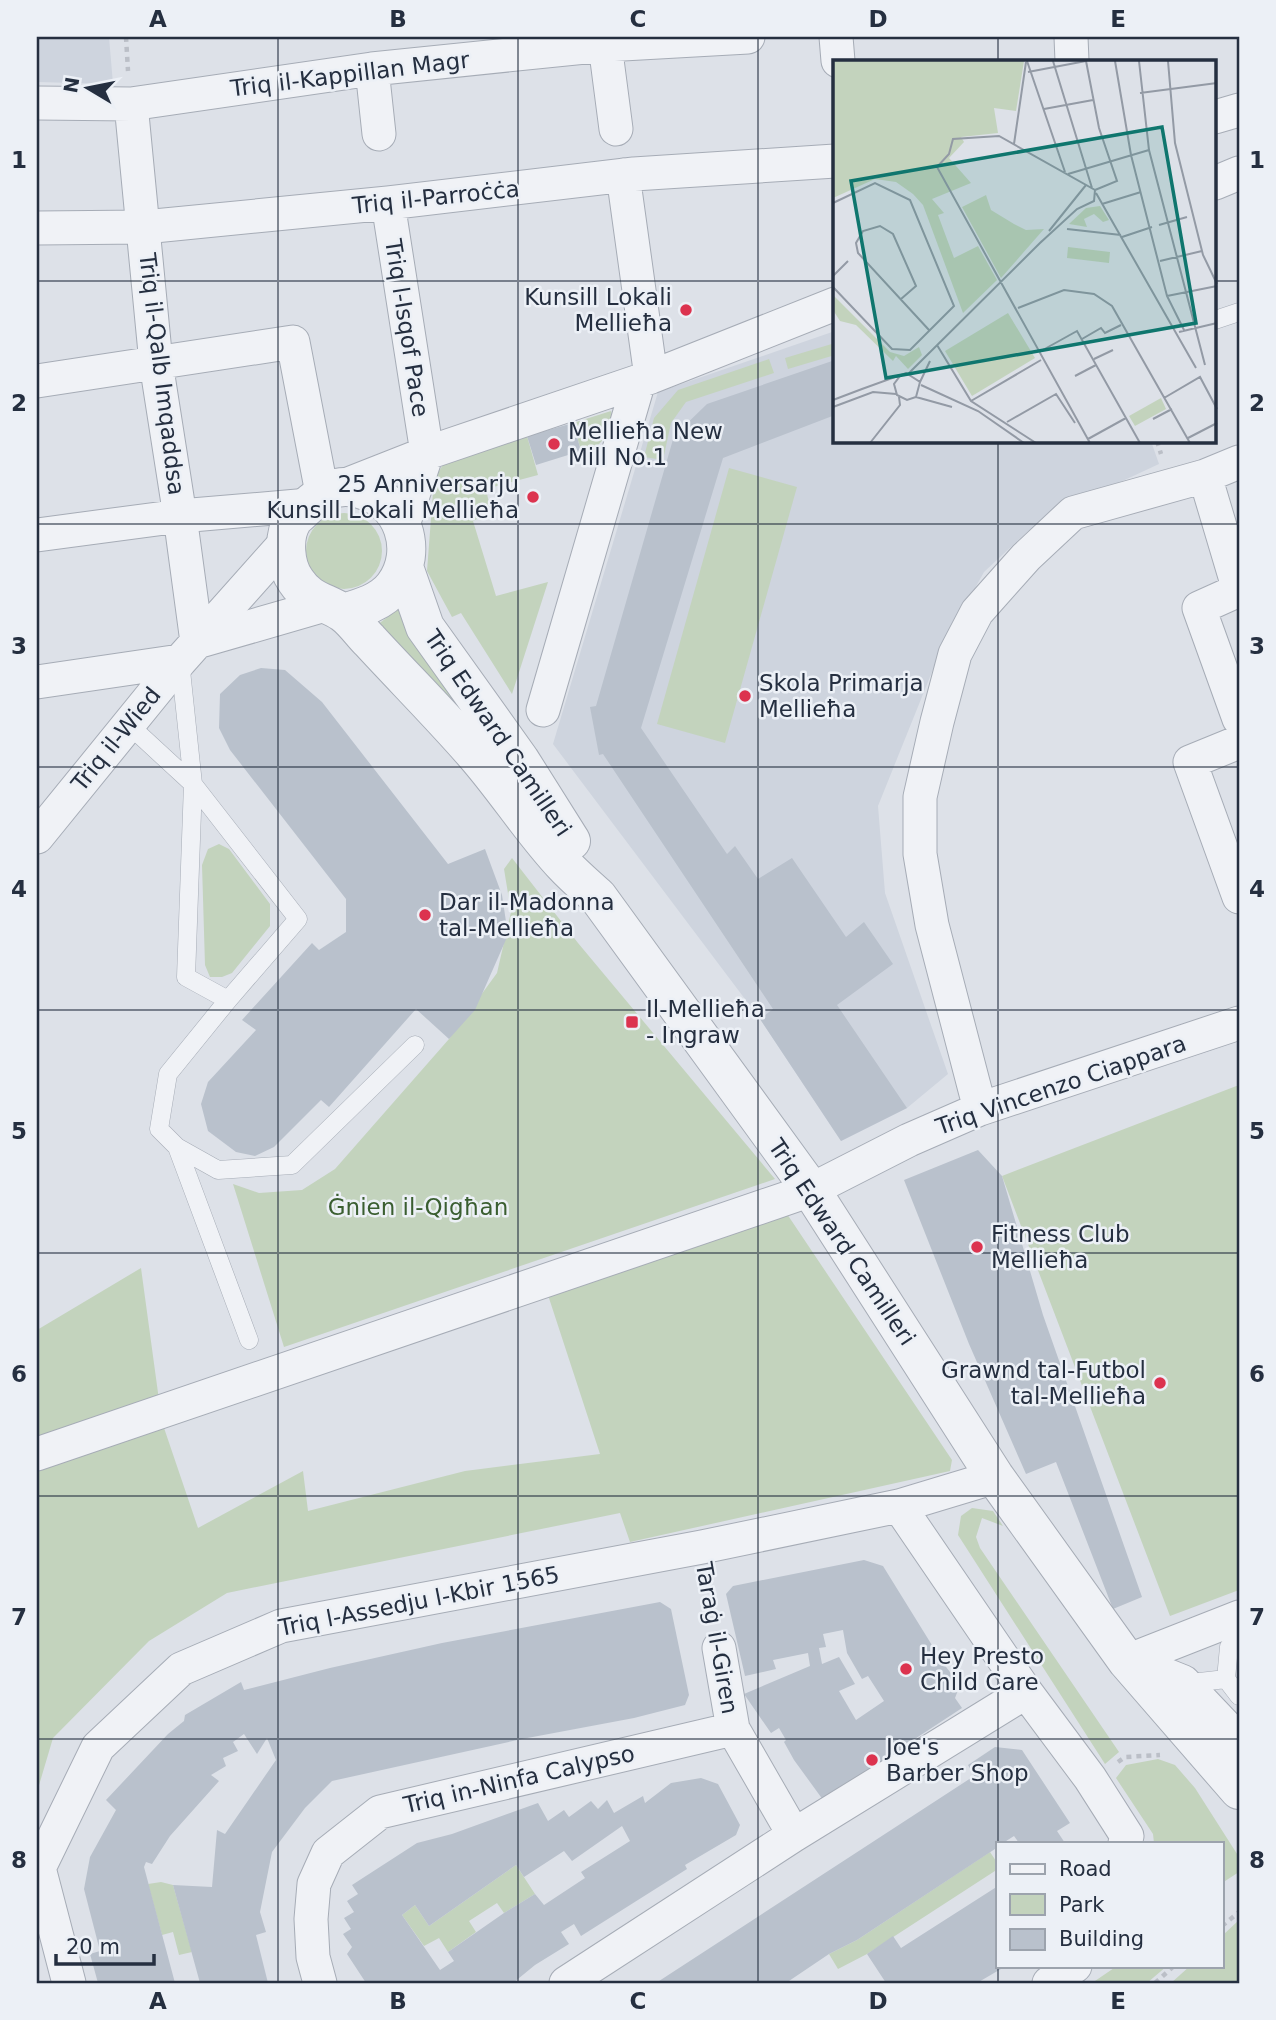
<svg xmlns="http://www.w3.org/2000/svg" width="1276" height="2020" viewBox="0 0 1276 2020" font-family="'DejaVu Sans',sans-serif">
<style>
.built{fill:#ced4de}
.green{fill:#c3d3bd}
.building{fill:#b9c1cc;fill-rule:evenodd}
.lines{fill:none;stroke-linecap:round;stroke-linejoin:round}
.service-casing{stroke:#a6acb6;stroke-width:19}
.minor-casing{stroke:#a6acb6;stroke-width:35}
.tertiary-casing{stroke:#a6acb6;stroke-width:40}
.path{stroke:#bbbfc7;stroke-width:4.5;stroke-dasharray:5 5;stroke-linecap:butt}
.service{stroke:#f0f2f6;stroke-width:18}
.minor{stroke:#f0f2f6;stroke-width:33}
.tertiary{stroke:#f0f2f6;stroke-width:38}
.grid{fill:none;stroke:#252f40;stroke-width:2;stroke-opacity:0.55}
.poi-dot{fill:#dc334f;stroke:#ecf0f6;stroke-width:2.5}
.labels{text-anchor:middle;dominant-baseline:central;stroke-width:5;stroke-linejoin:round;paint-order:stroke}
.street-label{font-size:23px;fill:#252f40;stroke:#ecf0f6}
.poi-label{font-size:23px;fill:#252f40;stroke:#ecf0f6;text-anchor:start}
.park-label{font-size:23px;fill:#3a5e30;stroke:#ecf0f6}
.inset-road{fill:none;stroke:#939aa5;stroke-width:2}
.view{fill:#0f766e;fill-opacity:0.15;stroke:#0f766e;stroke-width:3.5}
.inset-edge{fill:none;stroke:#252f40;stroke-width:3.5}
.neatline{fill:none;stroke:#252f40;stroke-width:2.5}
.grid-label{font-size:23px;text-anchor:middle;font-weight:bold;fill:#252f40}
</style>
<rect width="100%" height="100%" fill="#dde1e8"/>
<path class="built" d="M37,37H109L113,84L37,82Z
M835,331V441H1151L1159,464L1088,497L1028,531L984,572L942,647L878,806L885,893L948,1074L907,1108L841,1141L760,1019L553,744L658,392Z"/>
<path class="green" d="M835,343V355L788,369L785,358Z
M769,359L774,373L686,402L671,423L663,460L644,457L654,418L678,390Z
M611,411L615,426L584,461L573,423Z
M527,436L538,475L486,489L491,512L473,521L496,596L548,582L512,694L461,613L452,617L427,571L434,479L446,460Z
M729,468L797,487L725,743L657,724Z
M306 551a38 38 0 1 1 76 0a38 38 0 1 1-76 0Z
M398,609L558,842L377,625Z
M219,844L229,849L270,904V926L232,973L222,977H210L205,965L202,865L208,849Z
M512,858L578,943L775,1179L284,1347L233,1184L259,1193L302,1190L335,1169L449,1039L497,973L511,912L504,869Z
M1239,1085V1590L1170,1616L1002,1176Z
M785,1211L952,1460L950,1471L630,1542L620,1513L227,1593L149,1641L53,1738L37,1792V1330L141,1268L162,1422L198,1528L303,1471L308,1511L465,1471L600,1454L547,1292Z
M972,1508L993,1511L1003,1526L982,1518L976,1537L980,1548L1119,1752L1105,1764L958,1535L961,1516Z
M1158,1759L1175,1765L1195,1788L1239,1857V1872L1222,1883V1843H1154L1153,1834L1116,1778L1126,1765Z
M990,1852L998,1864V1869L867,1954L838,1969L829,1954L857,1940Z
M516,1865L535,1894L504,1913L497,1903L469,1921L476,1932L448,1952L439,1938L424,1946L402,1915L415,1905L429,1926Z
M161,1882L173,1885L192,1952L179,1955L173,1932L162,1935L148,1884Z
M1239,1920V1983H1171L1190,1966H1222V1936Z
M1117,1966H1167L1147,1983H1092Z"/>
<path class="building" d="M835,360V415L723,458L641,728L727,854L735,846L758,879L792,858L846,937L864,922L893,964L837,1005L907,1108L841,1141L760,1019L773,1009L603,754L599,755L590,707L596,706L674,436L707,404Z
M573,423L581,451L536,465L527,436Z
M261,668L285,670L322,702L448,864L485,849L502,895L508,935L475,1010L449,1039L416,1009L329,1107L321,1100L274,1147L255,1156L236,1152L208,1131L201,1104L208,1082L256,1030L242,1020L312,943L319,950L346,932V899L230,750L219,728L220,694L240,675Z
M978,1150L1002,1176L1043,1315L1142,1597L1113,1609L1056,1462L1026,1474L969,1344L904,1180Z
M864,1560L883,1566L943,1663L960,1685L955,1698L962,1708L898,1750L826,1804L794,1760L784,1742L786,1740L779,1728L771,1733L744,1694L810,1666L808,1653L773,1660L776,1669L745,1676L726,1594L733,1586ZM843,1630L847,1653L862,1679L868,1676L884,1701L856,1720L839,1691L855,1684L839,1657L822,1664L819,1648L826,1647L823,1634Z
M660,1602L671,1609L689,1695L685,1705L634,1718L522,1739L332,1781L305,1808L272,1852L260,1912L266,1932L256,1935L268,1983H200L173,1885L212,1887L217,1830L225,1834L276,1760L267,1738L257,1754L244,1734L233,1742L238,1751L223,1758L226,1766L211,1775L219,1781L170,1836L152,1864L146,1862L144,1867L175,1983H98L90,1954L100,1951L84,1889L90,1857L116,1810L106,1800L168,1734L184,1721L185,1715L241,1682L244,1690L330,1668L442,1643Z
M995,1747L1022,1750L1070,1823L1057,1831L1065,1843H1019L1014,1836L1003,1843H998V1847L857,1940L829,1954L786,1983H656L974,1776L968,1765Z
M701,1778L718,1784L740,1825L736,1835L685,1865L687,1869L581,1936L574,1924L561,1932L569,1944L535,1965L513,1983H366L347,1954L352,1947L343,1934L351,1929L344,1918L354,1912L347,1901L358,1894L352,1885L417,1843L452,1834L538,1803L548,1821L564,1810L569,1817L591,1801L598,1809L607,1800L614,1813L643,1796L645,1803L671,1783ZM622,1826L630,1841L581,1872L585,1878L544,1905L535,1894L504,1913L448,1952L454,1961L440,1970L402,1915L415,1905L429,1926L516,1865L524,1877L564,1851L572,1861Z
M998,1886V1966H1006L977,1983H886L867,1954L893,1936L901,1948Z"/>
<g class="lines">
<defs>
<path id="service" d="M1215,320L1239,312
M128,724L193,784L298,919L228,1000L186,977L193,784L180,661
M228,1000L168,1074L159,1129L177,1147L249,1340
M177,1147L218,1170L292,1165L415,1045
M1226,1679L1239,1696
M1182,1684L1226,1679L1229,1647L1239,1643"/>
<path id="minor" d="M604,37L616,129
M836,37L838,61
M1071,37L1072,61
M372,69L379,134
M37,103L131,104L372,69L605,45L748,37
M131,104L156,363L180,516L197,642
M1215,117L1239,110
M623,175L651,377
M1215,183L1239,173
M388,203L427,453L403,525
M37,228L144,227L388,203L634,174L835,161
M37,381L293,342L322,493
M1205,476L1239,590L1199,608L1239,719
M338,488L427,453L651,377L835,304
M37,535L180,516L309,505
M197,642L325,605
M37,682L180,661
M543,710L639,381
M1239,742L1190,762L1239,897
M37,837L180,661L286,542
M980,1109L932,925L920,854V797L937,722L955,654L977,612L1026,557L1073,513L1205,476L1239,462
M37,1454L811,1190L909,1140L980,1109L1239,1023
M899,1506L995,1477
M719,1648L733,1729
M1127,1661L1239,1617
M69,1983L39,1868L98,1747L181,1669L281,1626L702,1547L899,1506L1026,1692L1090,1778L1127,1836L1125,1843
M320,1983L313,1957L311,1919L314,1884L328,1853L380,1812L733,1729L794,1835
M566,1983L794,1835L1026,1692
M1049,1983L1075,1966"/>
<path id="tertiary" d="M404,567L425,627L520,760L571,841
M343,613C361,608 382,602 394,586C420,551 403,500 360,489C334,482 322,493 304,509C301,513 295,516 293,520C282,537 285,566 296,581C310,602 325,601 343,613C353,620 361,632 369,640C404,678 440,714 474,753C505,788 531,830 563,864C574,876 586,886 598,897L811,1190L995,1477L1127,1661L1239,1790
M1132,1664L1182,1684L1239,1744"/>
</defs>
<use href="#service" class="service-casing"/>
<use href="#minor" class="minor-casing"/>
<use href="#tertiary" class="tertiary-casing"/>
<path class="path" d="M126,37L128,71
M1157,441L1161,454
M707,1578L714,1618
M1118,1762L1125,1757L1160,1755
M1222,1926L1239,1912
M1155,1983L1174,1966"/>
<use href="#service" class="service"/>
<use href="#minor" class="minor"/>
<use href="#tertiary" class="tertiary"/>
</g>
<path class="grid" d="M278,37V1983M518,37V1983M758,37V1983M998,37V61M37,281H835M1215,281H1239M998,441V1983M37,524H1239M37,767H1239M37,1010H1239M37,1253H1239M37,1496H1239M37,1739H1239"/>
<g class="poi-dot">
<circle cx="686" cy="310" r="7"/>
<circle cx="554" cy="444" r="7"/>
<circle cx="533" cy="497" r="7"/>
<circle cx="745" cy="696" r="7"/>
<circle cx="425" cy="915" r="7"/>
<rect x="625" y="1015" width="14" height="14" rx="3.5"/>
<circle cx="977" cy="1247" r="7"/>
<circle cx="1160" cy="1383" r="7"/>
<circle cx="906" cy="1669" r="7"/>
<circle cx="872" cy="1760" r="7"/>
</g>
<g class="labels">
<g class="street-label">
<text transform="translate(350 74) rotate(-7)">Triq il-Kappillan Magr</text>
<text transform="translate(436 197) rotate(-6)">Triq il-Parroċċa</text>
<text transform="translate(407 328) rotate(81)">Triq l-Isqof Pace</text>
<text transform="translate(162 374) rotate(83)">Triq il-Qalb Imqaddsa</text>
<text transform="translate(498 733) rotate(56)">Triq Edward Camilleri</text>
<text transform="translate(116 739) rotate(-51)">Triq il-Wied</text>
<text transform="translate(1061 1085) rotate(-19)">Triq Vincenzo Ciappara</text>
<text transform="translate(842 1242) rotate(56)">Triq Edward Camilleri</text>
<text transform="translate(419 1601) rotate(-11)">Triq l-Assedju l-Kbir 1565</text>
<text transform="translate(717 1638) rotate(80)">Taraġ il-Giren</text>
<text transform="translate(519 1779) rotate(-13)">Triq in-Ninfa Calypso</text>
</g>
<g class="poi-label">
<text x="672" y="297" text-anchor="end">Kunsill Lokali<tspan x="672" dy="26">Mellieħa</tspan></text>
<text x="568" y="431">Mellieħa New<tspan x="568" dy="26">Mill No.1</tspan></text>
<text x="519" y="484" text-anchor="end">25 Anniversarju<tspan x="519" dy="26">Kunsill Lokali Mellieħa</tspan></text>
<text x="759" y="683">Skola Primarja<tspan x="759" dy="26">Mellieħa</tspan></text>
<text x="439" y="902">Dar il-Madonna<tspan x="439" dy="26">tal-Mellieħa</tspan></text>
<text x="646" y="1009">Il-Mellieħa<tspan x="646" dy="26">- Ingraw</tspan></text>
<text x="991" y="1234">Fitness Club<tspan x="991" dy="26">Mellieħa</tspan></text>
<text x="1146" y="1370" text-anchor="end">Grawnd tal-Futbol<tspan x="1146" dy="26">tal-Mellieħa</tspan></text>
<text x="920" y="1656">Hey Presto<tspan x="920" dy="26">Child Care</tspan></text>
<text x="886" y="1747">Joe's<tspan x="886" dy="26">Barber Shop</tspan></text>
</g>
<g class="park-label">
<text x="418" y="1207">Ġnien il-Qigħan</text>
</g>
</g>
<g transform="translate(833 60)">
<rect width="383" height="383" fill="#dde1e8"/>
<path d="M0,1H191L183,51L161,48L165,73L128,77L131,82L116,98L138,123L99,139L111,153L105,155L121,198L145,186L164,220L130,253L90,145L80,134L63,122L42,119L0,138ZM153,135L158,150L181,164L193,170L211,169L168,218L129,147ZM267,146L276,160L270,162L261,154L251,159L254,167L236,164L253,148ZM235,187L277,192L276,203L234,198ZM0,235L57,292L71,296L86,287L89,295L75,309L63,296L60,301L23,265L7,261L0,250ZM175,253L202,298L139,336L112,291ZM328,338L333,349L302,366L296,356Z" fill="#c3d3bd"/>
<path class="inset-road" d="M194,1L232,112M220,1L259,128M253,1L266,68L284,121L262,130M282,1L298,95L334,236L351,270M306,1L316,90L372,305M335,1L342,83L370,195L384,224M195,12L253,1M307,33L384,23M211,49L260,40M181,84L193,2M235,114L316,90M263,133L363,308M0,143L42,123L77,140L121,246L77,290L59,289L0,227M269,144L308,132M326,165L354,157M234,169L288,175M216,171L253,125M289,177L319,167M207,183L244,149L261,141L262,130L166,76L120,79L116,94L104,107L257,383M327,201L369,191M0,216L15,201M334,236L384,226M68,239L83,226L60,174L47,166L30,171L23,183L25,193L96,270M185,248L231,230L261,234L279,246L357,383M346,272L384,263M249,279L268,268L272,273L288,265M104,285L138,341L203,383M208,291L244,271L307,383M261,299L280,290M76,313L209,181M242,316L263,305M87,322L97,301M88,325L145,351L191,383M83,337L119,347M331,338L367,317L384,349M0,340L29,329L73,313L87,322L83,337L74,340L64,335L61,324L67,316M138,341L208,300M0,347L40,332L63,334M320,359L339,349M174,362L223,334L242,363M355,378L384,363M255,379L293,358M37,383L67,345L66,337"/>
<path class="view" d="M329,67L363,263L53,318L18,121Z"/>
<rect width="383" height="383" class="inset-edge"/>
</g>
<rect width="1276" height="2020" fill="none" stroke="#ecf0f6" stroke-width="77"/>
<rect x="996" y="1842" width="228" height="126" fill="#ecf0f6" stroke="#9ca3ad" stroke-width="2"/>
<rect x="1010" y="1864" width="35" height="10" fill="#f0f2f6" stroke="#9ca3ad" stroke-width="2"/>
<text x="1059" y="1876" font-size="21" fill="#252f40">Road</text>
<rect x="1010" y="1894" width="35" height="21" fill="#c3d3bd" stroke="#9ca3ad" stroke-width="2"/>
<text x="1059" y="1912" font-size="21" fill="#252f40">Park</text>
<rect x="1010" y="1929" width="35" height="21" fill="#b9c1cc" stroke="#9ca3ad" stroke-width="2"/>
<text x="1059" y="1946" font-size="21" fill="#252f40">Building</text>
<g transform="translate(88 88) rotate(280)" stroke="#ecf0f6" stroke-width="5" paint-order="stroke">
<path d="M0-5L12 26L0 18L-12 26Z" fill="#252f40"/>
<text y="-10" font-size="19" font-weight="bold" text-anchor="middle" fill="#252f40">N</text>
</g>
<path d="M56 1954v10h98v-10" fill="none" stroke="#252f40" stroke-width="3.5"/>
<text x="66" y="1954" font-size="21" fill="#252f40" stroke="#ecf0f6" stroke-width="5" paint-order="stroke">20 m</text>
<rect x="38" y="38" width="1200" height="1944" class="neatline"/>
<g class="grid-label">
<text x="158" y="27">A</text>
<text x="398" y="27">B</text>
<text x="638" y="27">C</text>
<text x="878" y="27">D</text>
<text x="1118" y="27">E</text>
<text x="19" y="168">1</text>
<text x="1257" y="168">1</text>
<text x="19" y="411">2</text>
<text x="1257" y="411">2</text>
<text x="19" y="654">3</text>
<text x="1257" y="654">3</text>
<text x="19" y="897">4</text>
<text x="1257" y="897">4</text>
<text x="19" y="1139">5</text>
<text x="1257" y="1139">5</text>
<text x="19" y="1382">6</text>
<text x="1257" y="1382">6</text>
<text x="19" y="1625">7</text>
<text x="1257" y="1625">7</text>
<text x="19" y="1868">8</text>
<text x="1257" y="1868">8</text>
<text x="158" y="2009">A</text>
<text x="398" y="2009">B</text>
<text x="638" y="2009">C</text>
<text x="878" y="2009">D</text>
<text x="1118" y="2009">E</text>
</g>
</svg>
